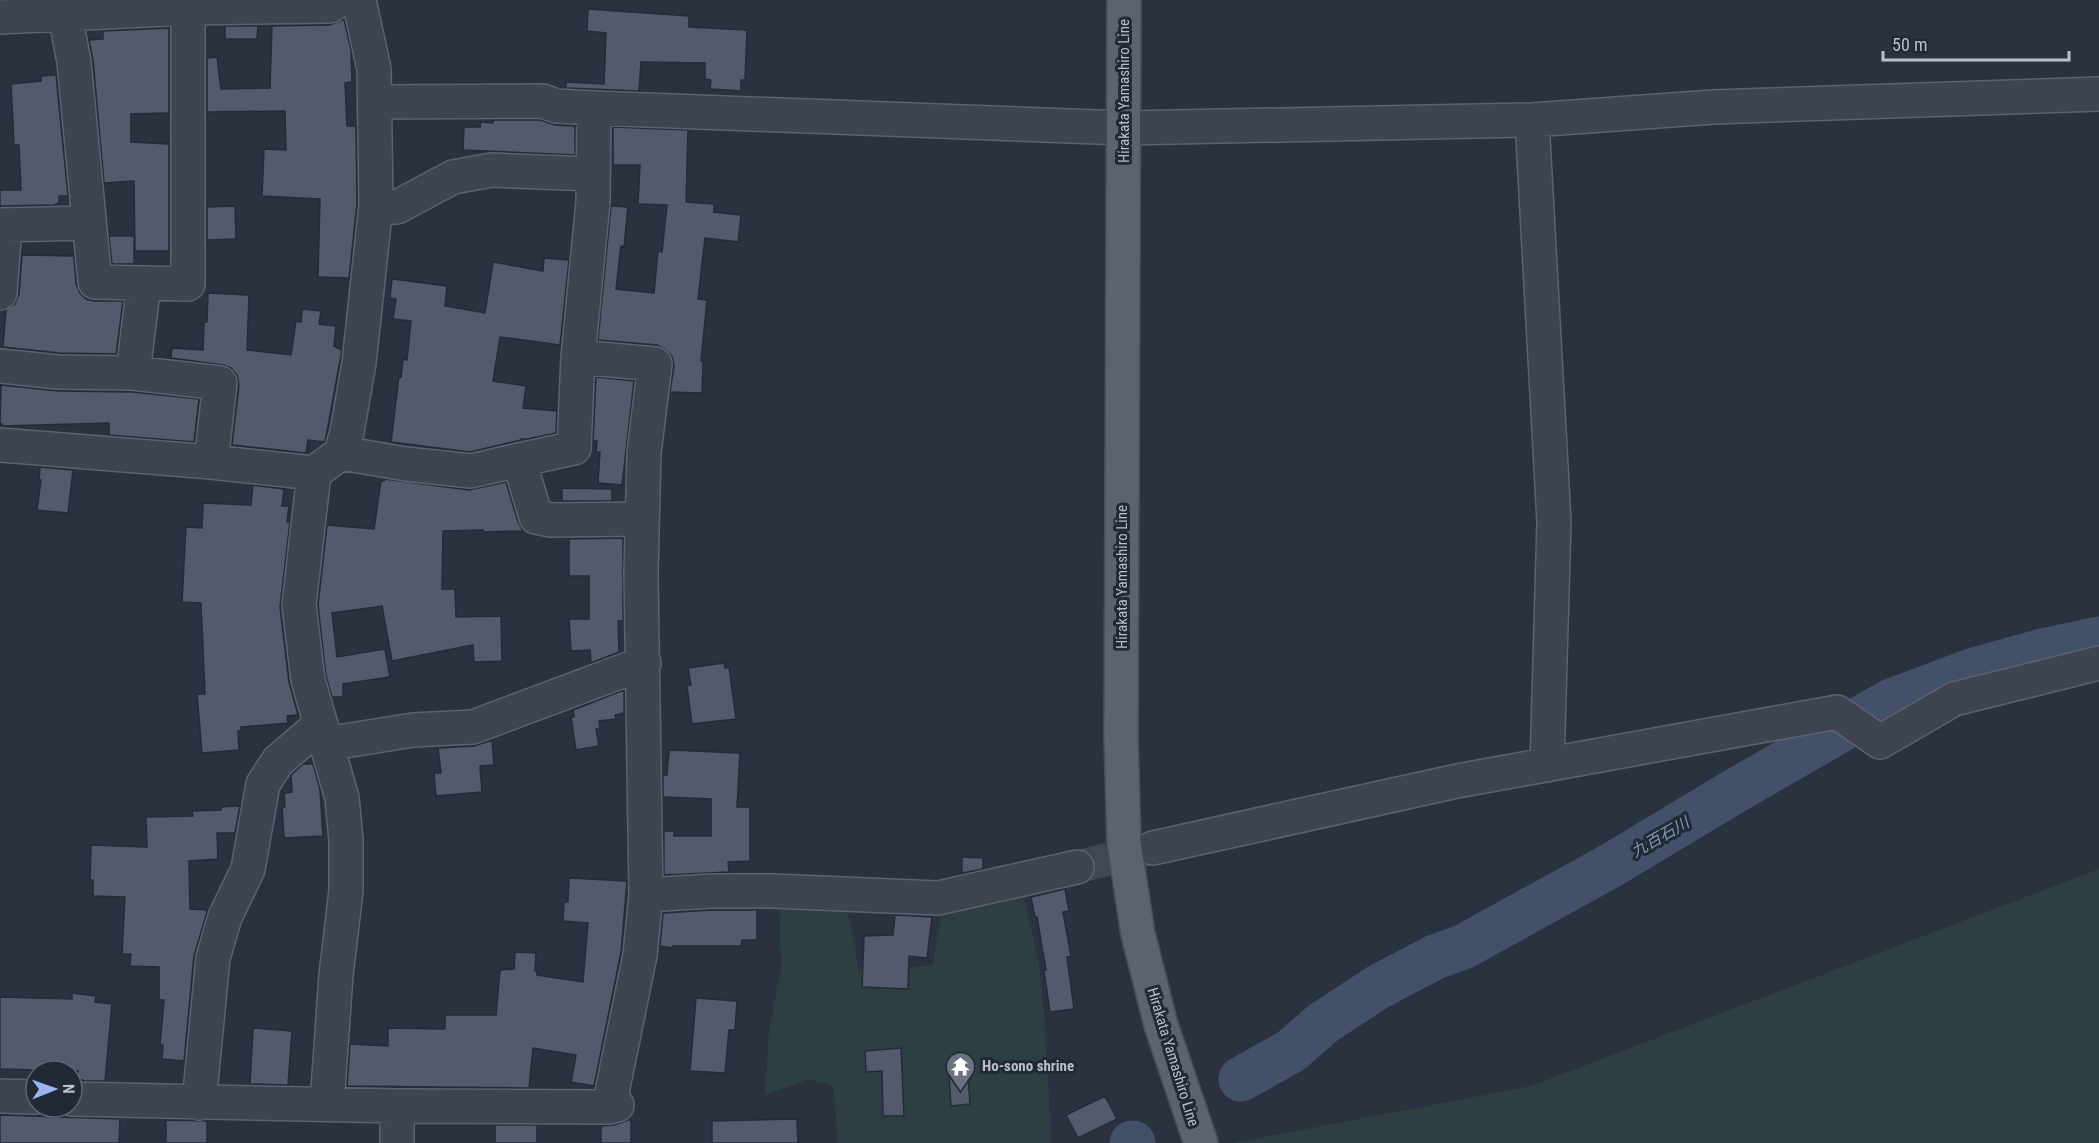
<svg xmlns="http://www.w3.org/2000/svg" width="2099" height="1143" viewBox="0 0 2099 1143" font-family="'Roboto Condensed','Noto Sans JP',sans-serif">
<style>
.green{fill:#2d3f42}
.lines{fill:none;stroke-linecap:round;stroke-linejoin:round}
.river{stroke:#435069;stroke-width:45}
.building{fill:#535a6b;stroke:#242b38;stroke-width:1.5}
.minor-tunnel{stroke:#404755;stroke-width:33;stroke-dasharray:33 16;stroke-linecap:butt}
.minor-casing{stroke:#5c626e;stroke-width:36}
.major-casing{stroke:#474d5a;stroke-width:36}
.minor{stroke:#3e4450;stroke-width:33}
.major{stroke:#5c6370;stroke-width:33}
.labels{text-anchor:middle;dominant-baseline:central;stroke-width:6;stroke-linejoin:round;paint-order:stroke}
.street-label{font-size:15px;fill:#bbbfca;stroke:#222936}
.poi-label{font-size:15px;font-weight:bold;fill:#bbbfca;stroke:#222936;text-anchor:start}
.water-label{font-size:16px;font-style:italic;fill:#8694ae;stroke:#222936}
</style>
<rect width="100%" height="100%" fill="#2a3240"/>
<path class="green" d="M2099,869V1143H1233L1531,1086Z
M1023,894L1039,963L1045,1024L1051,1139L1050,1143H838L833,1086L809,1079L765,1095L769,1030L781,970L779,898L846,910L854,938L858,971L893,970L933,965L942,908Z"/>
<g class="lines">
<path class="river" d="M1241,1079L1291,1051L1323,1023L1378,987L1435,957L1463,947L1610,866L1733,792L1891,701L1971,671L2042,651L2099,639
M1132,1143H1133"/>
</g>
<path class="building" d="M588,9L689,16V27L747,30L745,80H741V91L710,89L711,80L705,79V63L641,62L639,91L566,88V82L604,84L606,33L587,31Z
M344,19L351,50L352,82L345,83L347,126H356L357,204L349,278L318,277L320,199L262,196L264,149L286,150L285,111L207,112V58L217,57L221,89L270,88L272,26L330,25Z
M225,26H258L257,39H225Z
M169,28V113L131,114V142L169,144V251H135L134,181L104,183L93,60L89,40L103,39V31Z
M56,75L68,196H59V203L54,205L0,206V190H21L19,145H14L11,84L41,81V76Z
M493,120H540L555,125L575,126V155L463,150L464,127H480L481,122L493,123Z
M613,127L688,130L686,202L714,204V212L741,215L738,242L705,238L698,299L707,300L701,361H703L702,393L670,392L674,366L672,356L665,349L657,345L598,340L611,206L628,207L624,247L621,246L616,289L654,293L658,251L662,252L667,205L638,204L640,165H613Z
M235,206L236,239L207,240V207Z
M109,236H134V264H112Z
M22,255L74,256L76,284L80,293L86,299L94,301H123L116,354L59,353L3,347L6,310L15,304L19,294Z
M544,258L569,260L560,345L500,337L493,381L526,386L523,408L557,411L556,433L527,439H521V440L470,452L391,442L399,376L401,377L403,359L407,360L411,321L393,319L396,299L390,298L392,279L447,286L445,306L485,313L493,262L543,271Z
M208,293L249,295L247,350L291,355L296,321L301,322L302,309L321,311L319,324L336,326L334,346L342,350L325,442L308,440L306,453L232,445L239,385L237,375L231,368L223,365L171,358L172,348L203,350L204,322H207Z
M596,377L634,381L622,485L598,483L600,452H596L597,441H593Z
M1,385L58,391L132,392L199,399L194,442L109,435V423L2,426V424H0Z
M40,467L73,470L68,513L37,510L41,480H39Z
M385,479L469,490L506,482L518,522L523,531L483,532V530L443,531L442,589H455L456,617L501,616L502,661L474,662L473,645L392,661L382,606L332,613L337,657L385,649L390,677L343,684V697H332L326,676L318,605L327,525L374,529L381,481H384Z
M253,485L284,489L282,506H289L287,522H290L280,607L289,682L298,715L287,716L288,723L241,727V731H238L239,750L202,753L197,694H205L201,603L182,602L186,527L202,528L203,503L251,505Z
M562,488L612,489V501H562Z
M623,538V621H618L619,652L591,663L590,650L571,651L569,619H589V576H569V539Z
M724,663L725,668L729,667L736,719L692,724L687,686L691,685L688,668Z
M624,690V713L615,715L616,719L599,721L600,729H596L599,746L576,750L571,717H574L573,710Z
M492,740L494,765L480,766L482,792L436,796L434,773H441L438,748L474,746Z
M669,750L740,753L737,807H750V861L728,862L729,872L664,875V831H674V836H711V799L663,797V775H667Z
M303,764H313L320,790L323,836L284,838L282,807H285L284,793L292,792L291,775Z
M240,806L235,833H217L218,859L189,861L190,909L207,910V912L194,956L184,1061L162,1059L163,1045H160L164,1000H159V967L130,966L131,954H122L125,897L93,896V880H90L91,845L147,847L146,817L193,816L192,811L221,810V807Z
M962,857L983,858V869L962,873Z
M569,878L627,881L621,952L594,1086L571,1082L576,1055L533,1048L529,1088L347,1086L350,1044L388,1046V1028L445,1029V1015H496L500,970L514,969L515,952L536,953L535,971H537V975L583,982L588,923L563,921L564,902H568Z
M1065,889L1069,911L1063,912L1071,956L1067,957L1074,1009L1050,1012L1044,971L1046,970L1037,917H1035L1031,897Z
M712,910H757V940H742L741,946H673V948L660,946L663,913Z
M895,915L932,917L927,958L909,956L908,989L862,987L864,936L893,935Z
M72,993L96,996L95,1002L112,1004L105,1081H85L77,1078L78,1071L0,1069V997L72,999Z
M696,998L737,1001L735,1030H729L725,1073L690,1071Z
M253,1028L292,1031L288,1085L250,1084Z
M901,1048L904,1116H883L882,1071L866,1072L865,1051Z
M968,1076L970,1104L951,1106L949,1077Z
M1105,1096L1117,1119L1078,1138L1066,1115Z
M0,1115L120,1119L119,1143H0Z
M797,1119L798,1143H712V1121Z
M166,1120L207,1121V1143H166Z
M628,1120H631V1143H601V1126L614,1125Z
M495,1125H537V1143H495Z"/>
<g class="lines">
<path class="minor-tunnel" d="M1077,867L1153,848"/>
<defs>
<path id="minor" d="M65,14L74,62L95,282L144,283
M0,17L188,8L330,6L339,0
M375,102L543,101L556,106L594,108L1124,128L1532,120L1713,107L2099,94
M1532,120L1554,522L1547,765
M376,205L397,207L453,177L492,170L592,174
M0,225L89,223
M0,293L5,225
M578,357L655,364L644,453L641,574L646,895L640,955L609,1107
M0,366L58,372L133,373L220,383L211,462
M133,373L144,283L188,284V8
M0,445L211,462L314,473L341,453L347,432L359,363L376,205L374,69L359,0
M341,453L406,464L471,471L519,460L536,517L551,520L642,519
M519,460L574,448L578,357L593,202L594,108
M314,473L299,605L308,680L342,798L346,840V891L336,975L327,1104
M326,744L413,730L473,727L644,663
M1153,848L1457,781L1837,712L1880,742L1954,699L2099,663
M646,895L711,891H773L938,898L1077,867
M0,1096L36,1097
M72,1099L397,1106L609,1107L617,1105
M199,1103L213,958L225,917L248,869L263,784L278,761L320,725
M397,1106V1143"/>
<path id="major" d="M1124,0L1121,737L1124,843L1138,934L1161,1025L1201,1143"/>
</defs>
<use href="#minor" class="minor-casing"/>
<use href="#major" class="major-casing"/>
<use href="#minor" class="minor"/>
<use href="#major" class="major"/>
</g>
<defs>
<symbol id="temple-pin" viewBox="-11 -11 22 30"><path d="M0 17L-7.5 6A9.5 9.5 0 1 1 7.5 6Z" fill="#6b7280" stroke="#222936"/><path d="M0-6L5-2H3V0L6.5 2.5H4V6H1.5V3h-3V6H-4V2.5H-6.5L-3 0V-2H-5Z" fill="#fff"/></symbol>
</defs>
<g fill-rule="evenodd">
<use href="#temple-pin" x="944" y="1050" width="33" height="45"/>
</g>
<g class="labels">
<g class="street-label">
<text transform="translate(1124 91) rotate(-90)">Hirakata Yamashiro Line</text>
<text transform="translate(1122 577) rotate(-90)">Hirakata Yamashiro Line</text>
<text transform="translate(1173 1057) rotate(73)">Hirakata Yamashiro Line</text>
</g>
<g class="poi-label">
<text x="982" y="1066">Ho-sono shrine</text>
</g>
<g class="water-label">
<text transform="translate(1660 837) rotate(-30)">九百石川</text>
</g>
</g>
<g transform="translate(54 1089) rotate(89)"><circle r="28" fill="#222936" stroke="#5f6571" stroke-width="1.5"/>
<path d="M0-4.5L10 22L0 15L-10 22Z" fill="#9cb5ee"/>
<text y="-9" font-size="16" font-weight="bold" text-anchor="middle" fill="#bbbfca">N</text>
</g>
<path d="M1883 51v9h186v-9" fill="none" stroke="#bbbfca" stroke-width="3"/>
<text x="1892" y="51" font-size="18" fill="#bbbfca" stroke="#222936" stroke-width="4.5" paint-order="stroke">50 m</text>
</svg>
